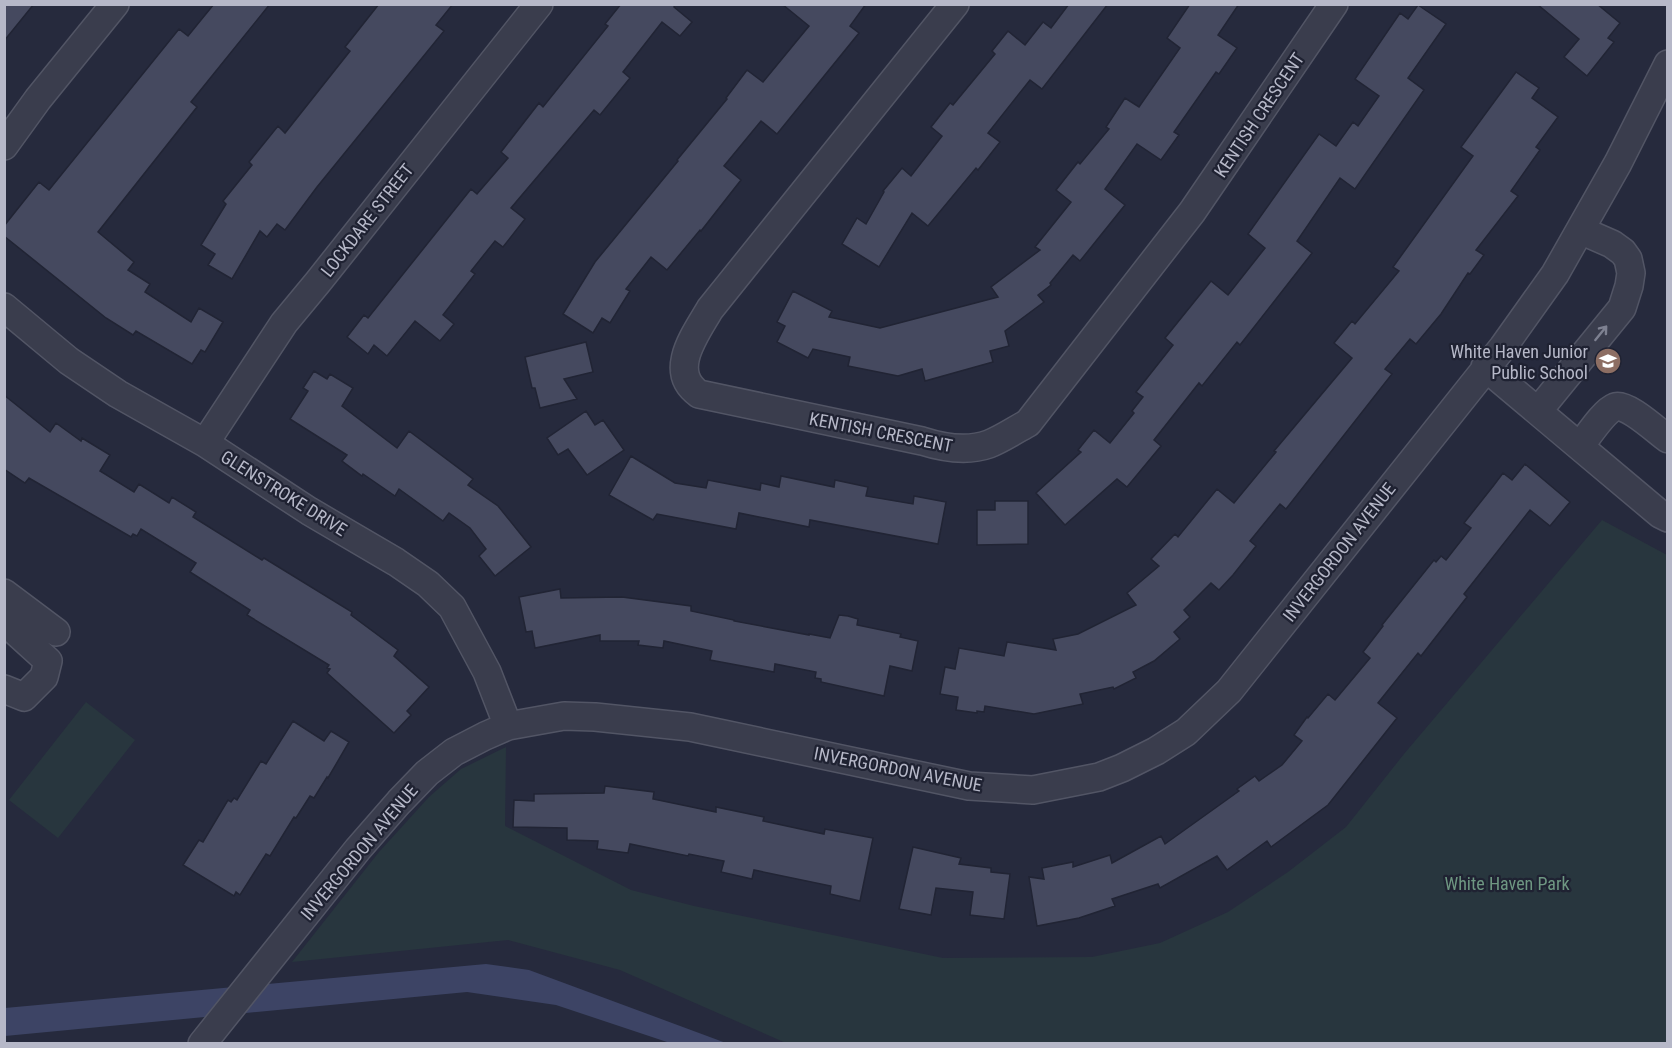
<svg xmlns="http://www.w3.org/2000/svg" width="1672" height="1048" viewBox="0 0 1672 1048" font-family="'Roboto Condensed',sans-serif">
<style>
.green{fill:#28363e}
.water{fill:#3d4465}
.building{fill:#45495f;stroke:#212434;stroke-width:1.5}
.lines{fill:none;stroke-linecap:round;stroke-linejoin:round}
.minor-casing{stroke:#525565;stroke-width:30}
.minor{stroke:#3a3d4d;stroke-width:27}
.oneway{stroke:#7e8191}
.labels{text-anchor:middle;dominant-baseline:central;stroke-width:4.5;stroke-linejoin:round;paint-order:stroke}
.street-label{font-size:18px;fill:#b6b8c8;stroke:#1f2232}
.poi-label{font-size:18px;fill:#b6b8c8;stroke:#1f2232;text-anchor:end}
.park-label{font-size:18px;fill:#6e9782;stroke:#1f2232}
</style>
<rect width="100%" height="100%" fill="#262a3d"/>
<path class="green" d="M1602,520L1667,555V1043H786L620,970L508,940L292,962L379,852L429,797L461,769L506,747L505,826L631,890L694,906L943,958L1092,957L1160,943L1228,912L1288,872L1346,827L1404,754Z
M86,702L135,740L58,838L9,800Z"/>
<path class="water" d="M486,964L529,970L726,1043H670L556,1005L467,992L5,1036V1008Z"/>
<path class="building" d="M4,4H34L4,41Z
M214,4H270L191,102L197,107L98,232L134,262L128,270L150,284L145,292L191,322L199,308L223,322L205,352L201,350L192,364L136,331L133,335L106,318L4,236V226L39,182L49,190L179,29L188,36Z
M379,4H453L436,25L444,31L317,187L285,230L277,224L267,237L260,231L232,279L208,265L215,254L201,245L226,204L223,201L252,165L249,162L278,126L285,133L350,51L345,47Z
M621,4H675L674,7L692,22L680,36L662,22L623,72L630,78L600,115L594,110L511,208L525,219L503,247L495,241L471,271L475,274L443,315L454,324L440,341L415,321L387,356L374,345L368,354L347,337L364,315L368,318L471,189L477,194L508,158L501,152L539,103L543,107L608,26L605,24Z
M782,4H866L850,26L859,33L777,134L761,121L724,166L741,180L701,231L700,230L667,270L651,257L626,289L630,291L610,323L602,318L593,333L563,314L595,262L678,161L677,160L727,99L726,98L747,70L763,82L809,26Z
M1069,4H1108L1042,89L1030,80L988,133L1000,142L978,170L976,168L928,226L912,213L879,267L842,244L857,218L866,224L884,192L883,191L902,168L911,176L942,136L931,127L950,103L953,105L995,54L992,51L1008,31L1025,45L1043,22L1051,28Z
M1190,4H1239L1218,35L1237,48L1219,74L1216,72L1174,132L1179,135L1161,160L1137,144L1105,189L1125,205L1080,261L1073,255L1050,283L1051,285L1038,295L1044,302L1005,331L1009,346L990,351L993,362L925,381L922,369L898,376L848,366L850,357L813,349L808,358L777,342L785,326L777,322L793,291L832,311L829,317L880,328L998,297L991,287L1040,250L1035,247L1071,202L1056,190L1078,162L1080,164L1109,129L1106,127L1125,98L1139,107L1180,48L1167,38Z
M1537,4H1597L1620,23L1608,38L1614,42L1587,76L1564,57L1579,39Z
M1418,5L1446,24L1408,78L1424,90L1355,189L1340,178L1297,241L1312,253L1240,345L1237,342L1202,386L1199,383L1154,440L1161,446L1127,487L1117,479L1065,525L1036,493L1081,452L1078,450L1094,430L1110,443L1134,413L1132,411L1143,397L1136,392L1173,345L1165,338L1211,281L1228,295L1265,248L1248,234L1319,134L1336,146L1353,122L1358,126L1379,96L1355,79L1400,13L1408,19Z
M1516,72L1539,88L1532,98L1558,117L1536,147L1540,150L1511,191L1518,196L1476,250L1484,255L1470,274L1468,273L1441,314L1416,344L1410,339L1385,369L1392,374L1286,509L1280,504L1250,541L1256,546L1233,575L1219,590L1211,583L1184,610L1190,617L1174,632L1180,639L1154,661L1133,672L1136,678L1114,689L1113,687L1080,694L1083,704L1034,714L985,706L984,712L977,711V713L956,710L958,697L940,694L945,667L955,669L959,648L1004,656L1007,642L1056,650L1053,639L1078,634L1136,605L1127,593L1159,566L1151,559L1175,534L1178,537L1217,489L1234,503L1276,452L1274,451L1352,358L1334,343L1352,321L1355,324L1399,271L1393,267L1473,156L1461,147Z
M586,342L593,372L564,379L577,399L540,408L535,388H532L525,357Z
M314,371L327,379L330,374L353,388L342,406L397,448L409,431L473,479L468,485L498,506L531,547L495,576L479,556L486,549L470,528L449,513L443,521L399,489L395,496L363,474L362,476L342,461L347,455L290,419L308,391L303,388Z
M4,395L50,432L56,423L81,441L82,438L110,455L100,471L134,492L139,484L169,503L172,497L196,512L193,517L262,560L264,558L352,612L351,615L398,650L394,656L429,687L407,711L411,715L394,733L327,673L330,669L327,668L329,665L247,615L250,610L190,572L196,563L141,529L137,536L133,534L131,537L29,478L25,483L4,469Z
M586,411L595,425L603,420L624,450L587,475L568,449L558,455L547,438Z
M631,456L675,483L706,488L708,480L760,490L761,483L779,487L781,476L834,487L835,480L868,487L866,496L913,504L914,496L946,502L938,544L810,520L809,527L739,513L736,529L657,514L653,520L609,495Z
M1525,464L1570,502L1550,526L1530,510L1464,594L1467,597L1421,656L1418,653L1378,703L1397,718L1328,805L1271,847L1267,841L1227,870L1217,856L1160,888L1158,884L1112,899L1115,906L1079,918L1037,926L1029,877L1044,879L1042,868L1073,862V867L1110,855L1112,863L1161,836L1165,844L1239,791L1237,789L1255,776L1259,781L1282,765L1302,741L1294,735L1307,717L1308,718L1328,694L1335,700L1370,658L1363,652L1383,626L1382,625L1434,560L1436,562L1441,556L1446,560L1471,528L1464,523L1494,485L1503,473L1512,480Z
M995,501H1028V544L977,545V510H995Z
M560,589L561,598L622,597L691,606V611L734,620V621L809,635V634L830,638L839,615L848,616L858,619L857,625L901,634L900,637L918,641L912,671L890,666L884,696L821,682V679L815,678L816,672L775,664L774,672L710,660L712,651L664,641L663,648L638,645L639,641H600V635L535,648L532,631L526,632L519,597Z
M293,721L324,741L331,731L349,742L328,778L327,777L314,798L310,796L296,818L294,817L270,856L266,854L240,895L236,892L234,896L183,865L199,840L203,842L228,800L231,802L234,798L237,800L261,761L266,764Z
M605,786L654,792L653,799L716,812V807L764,817L763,821L824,834L825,829L873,838L860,901L830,894L831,886L754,870L752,879L721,872L724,861L689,854L688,856L630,844L628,853L597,849L598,841L567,840V828L513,827L514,800L534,801V794L604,793Z
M913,847L961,858L959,864L991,868V872L1010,874L1004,919L970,915L973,892L936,888L931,915L899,909Z"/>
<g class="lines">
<defs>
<path id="minor" d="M955,4L710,309C695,335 667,371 699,394L922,441C944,448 967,452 989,444C1002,439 1015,430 1028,423L1192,212L1334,4
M4,146L38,99L115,4
M4,307L69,361L118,394L205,443L309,511L396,562L428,584L452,607L487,672L508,726
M1485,367L1660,514L1668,518
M1538,411L1622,308L1629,286L1631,273L1628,259L1623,252L1612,244L1580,230
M205,443L284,323L318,282L539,4
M1580,446C1588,436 1604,411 1615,407C1626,402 1658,432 1668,439
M4,593L56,632
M4,621L48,661L44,677L24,697L4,689
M202,1044L358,849L399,802L427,773L454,752L485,736L508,726L564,716L595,717L690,727L969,786L1033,790L1099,777L1122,768L1156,751L1186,732L1229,691L1503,347L1555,274L1618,163L1668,64"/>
</defs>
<use href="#minor" class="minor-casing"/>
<use href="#minor" class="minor"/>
</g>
<defs><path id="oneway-shaft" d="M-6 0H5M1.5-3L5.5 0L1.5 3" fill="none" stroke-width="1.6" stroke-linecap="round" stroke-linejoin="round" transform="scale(1.5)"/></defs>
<use class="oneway" href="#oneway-shaft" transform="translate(1601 333) rotate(-51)"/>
<defs>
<symbol id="school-disc" viewBox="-11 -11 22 22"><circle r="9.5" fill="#8d6e63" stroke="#1f2232"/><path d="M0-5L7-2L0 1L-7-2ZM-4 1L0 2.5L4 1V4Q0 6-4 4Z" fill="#fff"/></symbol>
</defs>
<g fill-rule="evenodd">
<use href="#school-disc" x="1593" y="346" width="30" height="30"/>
</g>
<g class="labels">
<g class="street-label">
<text transform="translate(1259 115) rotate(-56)">KENTISH CRESCENT</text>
<text transform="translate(367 220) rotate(-52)">LOCKDARE STREET</text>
<text transform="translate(881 432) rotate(11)">KENTISH CRESCENT</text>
<text transform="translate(284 493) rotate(32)">GLENSTROKE DRIVE</text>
<text transform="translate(1339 552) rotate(-52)">INVERGORDON AVENUE</text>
<text transform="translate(898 769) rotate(11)">INVERGORDON AVENUE</text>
<text transform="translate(359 852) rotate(-50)">INVERGORDON AVENUE</text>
</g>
<g class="poi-label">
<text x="1588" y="351">White Haven Junior<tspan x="1588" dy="21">Public School</tspan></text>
</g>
<g class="park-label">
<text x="1507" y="883">White Haven Park</text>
</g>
</g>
<rect width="1672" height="1048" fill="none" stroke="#b6b8c8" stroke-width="12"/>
</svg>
